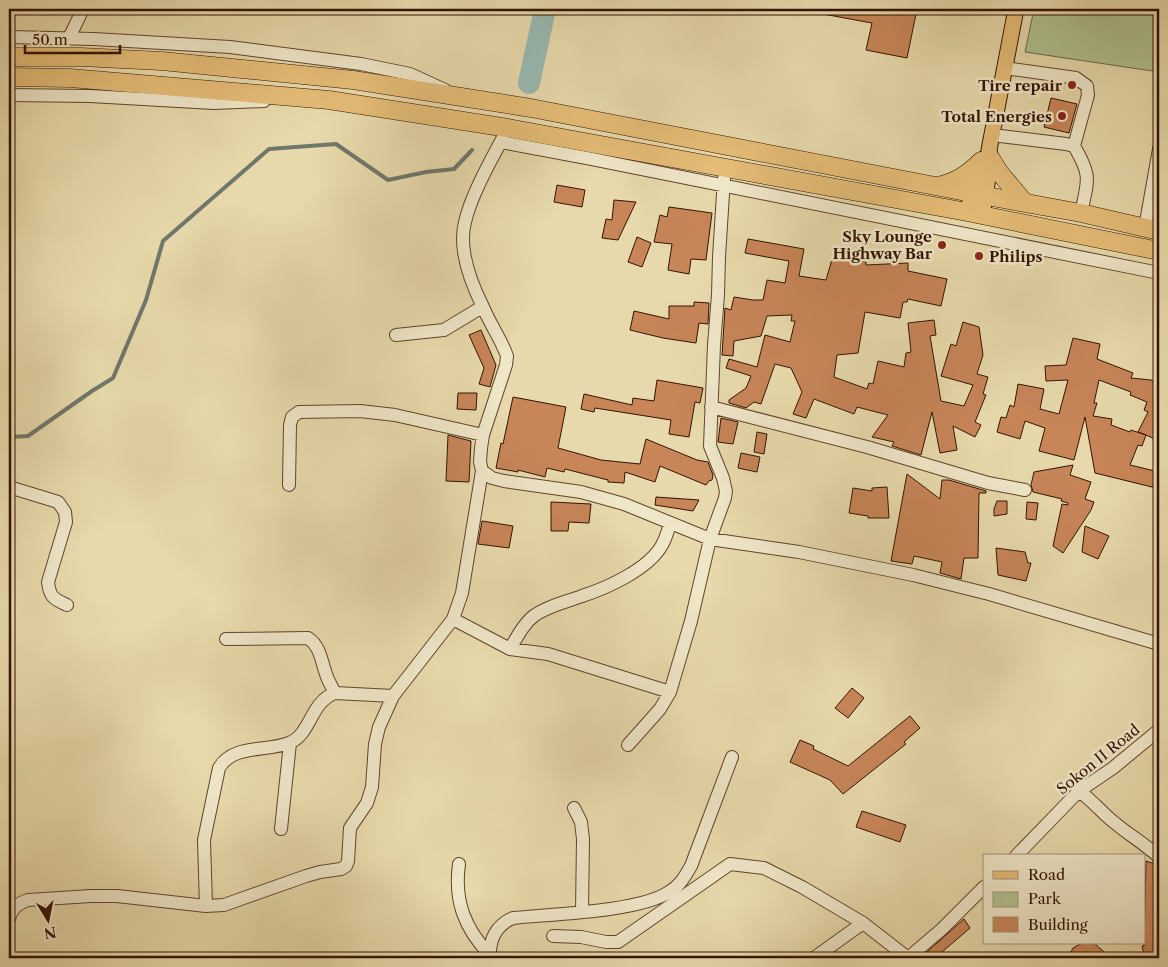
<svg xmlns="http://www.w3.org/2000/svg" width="1168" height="967" viewBox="0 0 1168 967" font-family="'Libre Caslon Text',serif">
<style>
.green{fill:#afc08e;stroke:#716a48}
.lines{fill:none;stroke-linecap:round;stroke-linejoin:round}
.stream{stroke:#70776b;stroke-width:4}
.river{stroke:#98b9b1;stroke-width:22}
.building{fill:#c78558;stroke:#331302;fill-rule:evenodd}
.minor-casing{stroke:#60442c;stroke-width:14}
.major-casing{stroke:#331302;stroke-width:17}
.highway-casing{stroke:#331302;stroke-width:19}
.minor{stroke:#efe6c8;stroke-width:12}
.major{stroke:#e4bc76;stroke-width:15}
.highway{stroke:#e4bc76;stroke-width:18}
.poi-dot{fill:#8f2418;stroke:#efe6c8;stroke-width:2}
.labels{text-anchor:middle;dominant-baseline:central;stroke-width:5;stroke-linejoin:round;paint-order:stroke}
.poi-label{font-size:15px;font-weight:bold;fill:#331302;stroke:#efe6c8;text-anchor:end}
.street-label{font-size:15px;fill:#331302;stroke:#efe6c8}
</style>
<rect width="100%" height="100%" fill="#e7d9ab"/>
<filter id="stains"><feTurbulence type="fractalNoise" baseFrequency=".004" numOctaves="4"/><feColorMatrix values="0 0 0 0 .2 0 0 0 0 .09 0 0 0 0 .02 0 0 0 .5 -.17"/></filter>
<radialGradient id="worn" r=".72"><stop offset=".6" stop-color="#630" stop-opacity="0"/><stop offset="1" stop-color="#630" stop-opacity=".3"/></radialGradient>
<path class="green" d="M1034,9H1159V72L1025,52Z"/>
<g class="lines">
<path class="stream" d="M9,437L28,436L92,391L113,378L146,300L163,241L269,149L336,144L388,180L426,172L454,169L472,150"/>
<path class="river" d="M529,83L545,9"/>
</g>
<path class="building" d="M823,9H917L907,58L866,50L872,23L823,14Z
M1051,98L1077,104L1069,133L1044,127Z
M557,185L585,190L582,207L554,202Z
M614,200L636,202L618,240L602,238L606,219L612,220Z
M669,207L712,213L706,260L691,259L689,274L668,270L672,244L654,242L660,215L667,217Z
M637,237L651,243L642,267L628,262Z
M748,239L804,249L799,276L826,280L833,256L866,262V265L908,263V271L947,279L941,306L908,299L907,302H903L900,318L865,312L858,353L837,355L834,377L867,389L869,383L873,384L878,361L904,367L906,353L911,352L908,323L934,320L936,335L930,336L941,401L964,406L973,385L941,376L951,344L956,346L963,322L979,327L983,355L977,374L988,377L983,394L986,395L975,422L981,425L975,437L953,426L957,450L940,453L932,412L921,455L892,446L894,442L872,437L888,415L857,407L854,414L814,399L806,418L793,414L802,392L791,368L775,364L761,404L754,402L746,408L729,403V400L746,388L751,376L726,368L729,359L757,367L765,335L790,342L795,321H791L792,315L767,316L761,336L734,341L733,356L722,355L725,308L731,310L734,297L753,300H763L767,280L785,283L789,261L745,253Z
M694,302L709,303L708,324L699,323L696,343L663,338L630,330L634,311L669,319V306H694Z
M481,330L496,365L490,387L479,384L484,368L469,335Z
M1073,338L1100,344L1097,359L1133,373L1131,378L1151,380L1159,384V441L1146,435L1142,446L1138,445L1130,465L1159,472V478L1156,488L1095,473L1085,417L1074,460L1039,451L1045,428L1025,421L1020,439L997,432L1001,417L1006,418L1010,405L1014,407L1018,384L1044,389L1040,409L1059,414L1068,380L1046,381L1045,366L1066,365ZM1099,380L1131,392L1130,395L1147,402L1144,410L1148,412L1138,432L1146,435L1131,430L1130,432L1111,425L1112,419L1093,416L1097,403H1094Z
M657,380L703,388L700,403L695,402L689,437L669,434L671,420L595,408L594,412L581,409L584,394L632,405L633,398L654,401Z
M458,393H477L476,410L457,409Z
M513,397L566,407L558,448L601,460L640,464L646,439L697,460L708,462L713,475L712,480L709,481L706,485L660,466L655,482L625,472L624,483L608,482V480L565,469L564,472L547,468L545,477L518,470V472L496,468L501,443L503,444Z
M721,418L738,422L733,444L718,442Z
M757,432L767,434L764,454L754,452Z
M448,435L471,441L469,482L446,481Z
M741,453L760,457L757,472L738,468Z
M1073,465L1070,475L1091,482L1085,499L1094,502L1091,510L1063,553L1053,546L1062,504L1068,505V503L1061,501L1062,499L1033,492L1031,485L1034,472Z
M907,474L940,499L942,480H949L986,491V493H979L978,558H964L961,579L940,573L942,562L914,556L912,564L891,561Z
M887,487L889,518H868V516L849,513L853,488L872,491V488Z
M656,497L699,500L693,511L655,505Z
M997,501H1007V514L994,516V509Z
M551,502L591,504L589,523L569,522L568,531H551Z
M1027,502L1038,503L1036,520L1026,519Z
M482,521L513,526L509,548L478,544Z
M1085,526L1109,536L1098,559L1082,552Z
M996,548L1025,552L1028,563H1031L1026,581L998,575Z
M852,688L864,698L848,718L835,708Z
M910,716L920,728L904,742L906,744L843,794L830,780L790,762L800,740L814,746L813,749L848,766Z
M862,811L906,825L900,842L856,827Z
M1146,861L1159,865V878L1154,893L1159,897V958H1145L1142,946H1144Z
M964,919L970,928L935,958H920Z
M1082,943H1094L1111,958H1068L1073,948Z"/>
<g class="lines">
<defs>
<path id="minor" d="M9,37L94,39L230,47L361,64L410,74L445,90
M69,38L83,9
M1005,68L1076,78L1087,86L1088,95L1074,146
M9,95L90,96L214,103L264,101
M508,128C494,155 472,192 465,222C458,249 471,283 483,307C490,324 501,339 507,356L506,365L483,435L481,448L480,462L482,471L492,478L504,481L581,492L624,504L710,539L799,552L913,575L989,594L1159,644
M992,135L1066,144L1074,146C1092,176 1088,180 1081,213
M501,142L592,159L1159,273
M1145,228L1159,149
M396,335L444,330L482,307
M711,407L867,447L988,483L1025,490
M289,485L290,425L292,417L299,412L360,411L395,415L483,435
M9,487L58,502L65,512L66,522L48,582C50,598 54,599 67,605
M453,619L510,649L548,654L670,692
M226,639L308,638C321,647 321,661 326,674C328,681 332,687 335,693
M510,649C517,637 524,623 535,615C550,605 566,602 582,596C607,588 649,569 662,545C666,538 668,531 670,523
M628,745L660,709L670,692L691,621L710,539L725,498L726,491L723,478L710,446L714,345L718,295L719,257L724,178
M1079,791C1092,800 1102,813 1115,823C1129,835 1145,844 1159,857
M574,808L581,822L583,839L582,911
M281,829L290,743
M1016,856L1079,791L1113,768L1159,730
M459,864C454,900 464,928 490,955
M206,906L204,840L219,768C233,744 266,752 289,743C311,735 310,702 335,693L393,696
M9,919C12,908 17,904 28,900L91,896H117L206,906L224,905L306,876L320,872L341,869L346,866L348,861L350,828L367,803L372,787L375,744L379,727L393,696L453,619L462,593L482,471
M553,936L581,937L606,942H618L730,864L764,868L802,887L863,923L908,958
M490,958C489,940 496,925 513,918C551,914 639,912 669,892C680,886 685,876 691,866L732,757
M814,958L863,923
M908,958L942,929L984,887"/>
<path id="major" d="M967,212L983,159
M982,215L991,159L989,150L1016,9"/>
<path id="highway" d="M9,57H81L162,61L353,80L531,108L987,196L1081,213L1159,231
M9,77L70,78L329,100L508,128L967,212L1159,251
M991,159L999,172L1025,203
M938,186C956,182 968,174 981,161"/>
</defs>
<use href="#minor" class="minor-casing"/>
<use href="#major" class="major-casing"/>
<use href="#highway" class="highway-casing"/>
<use href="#minor" class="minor"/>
<use href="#major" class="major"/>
<use href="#highway" class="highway"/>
</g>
<g class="poi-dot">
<circle cx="1072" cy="85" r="5"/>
<circle cx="1062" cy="116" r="5"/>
<circle cx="942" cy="245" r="5"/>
<circle cx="979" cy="256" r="5"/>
</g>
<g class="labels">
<g class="poi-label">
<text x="1062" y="85">Tire repair</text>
<text x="1052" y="116">Total Energies</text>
<text x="932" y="236">Sky Lounge<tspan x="932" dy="17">Highway Bar</tspan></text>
<text x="989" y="256" text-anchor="start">Philips</text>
</g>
<g class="street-label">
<text transform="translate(1098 759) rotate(-39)">Sokon II Road</text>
</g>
</g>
<rect width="1168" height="967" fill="none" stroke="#e7d9ab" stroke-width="30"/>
<rect x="10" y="10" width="1148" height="947" fill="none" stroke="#331302" stroke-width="2.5"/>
<rect x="15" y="15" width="1138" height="937" fill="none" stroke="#331302"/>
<rect x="983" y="854" width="162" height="90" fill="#efe6c8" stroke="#a49279"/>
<rect x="993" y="871" width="25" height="8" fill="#e4bc76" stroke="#a49279"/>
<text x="1028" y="880" font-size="15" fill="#331302">Road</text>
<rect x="993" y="892" width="25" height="15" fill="#afc08e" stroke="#a49279"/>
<text x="1028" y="904" font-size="15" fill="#331302">Park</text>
<rect x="993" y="917" width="25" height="15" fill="#c78558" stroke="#a49279"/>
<text x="1028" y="930" font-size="15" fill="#331302">Building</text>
<g transform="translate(48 920) rotate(170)" stroke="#efe6c8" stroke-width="4" paint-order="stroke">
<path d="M0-4L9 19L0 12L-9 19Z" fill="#331302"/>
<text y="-8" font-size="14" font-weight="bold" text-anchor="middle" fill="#331302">N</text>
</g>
<path d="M25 45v8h95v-8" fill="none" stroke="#331302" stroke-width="2.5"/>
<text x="32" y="45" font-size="15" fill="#331302" stroke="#efe6c8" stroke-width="4" paint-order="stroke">50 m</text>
<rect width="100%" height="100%" filter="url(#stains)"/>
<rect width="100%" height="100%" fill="url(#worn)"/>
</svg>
